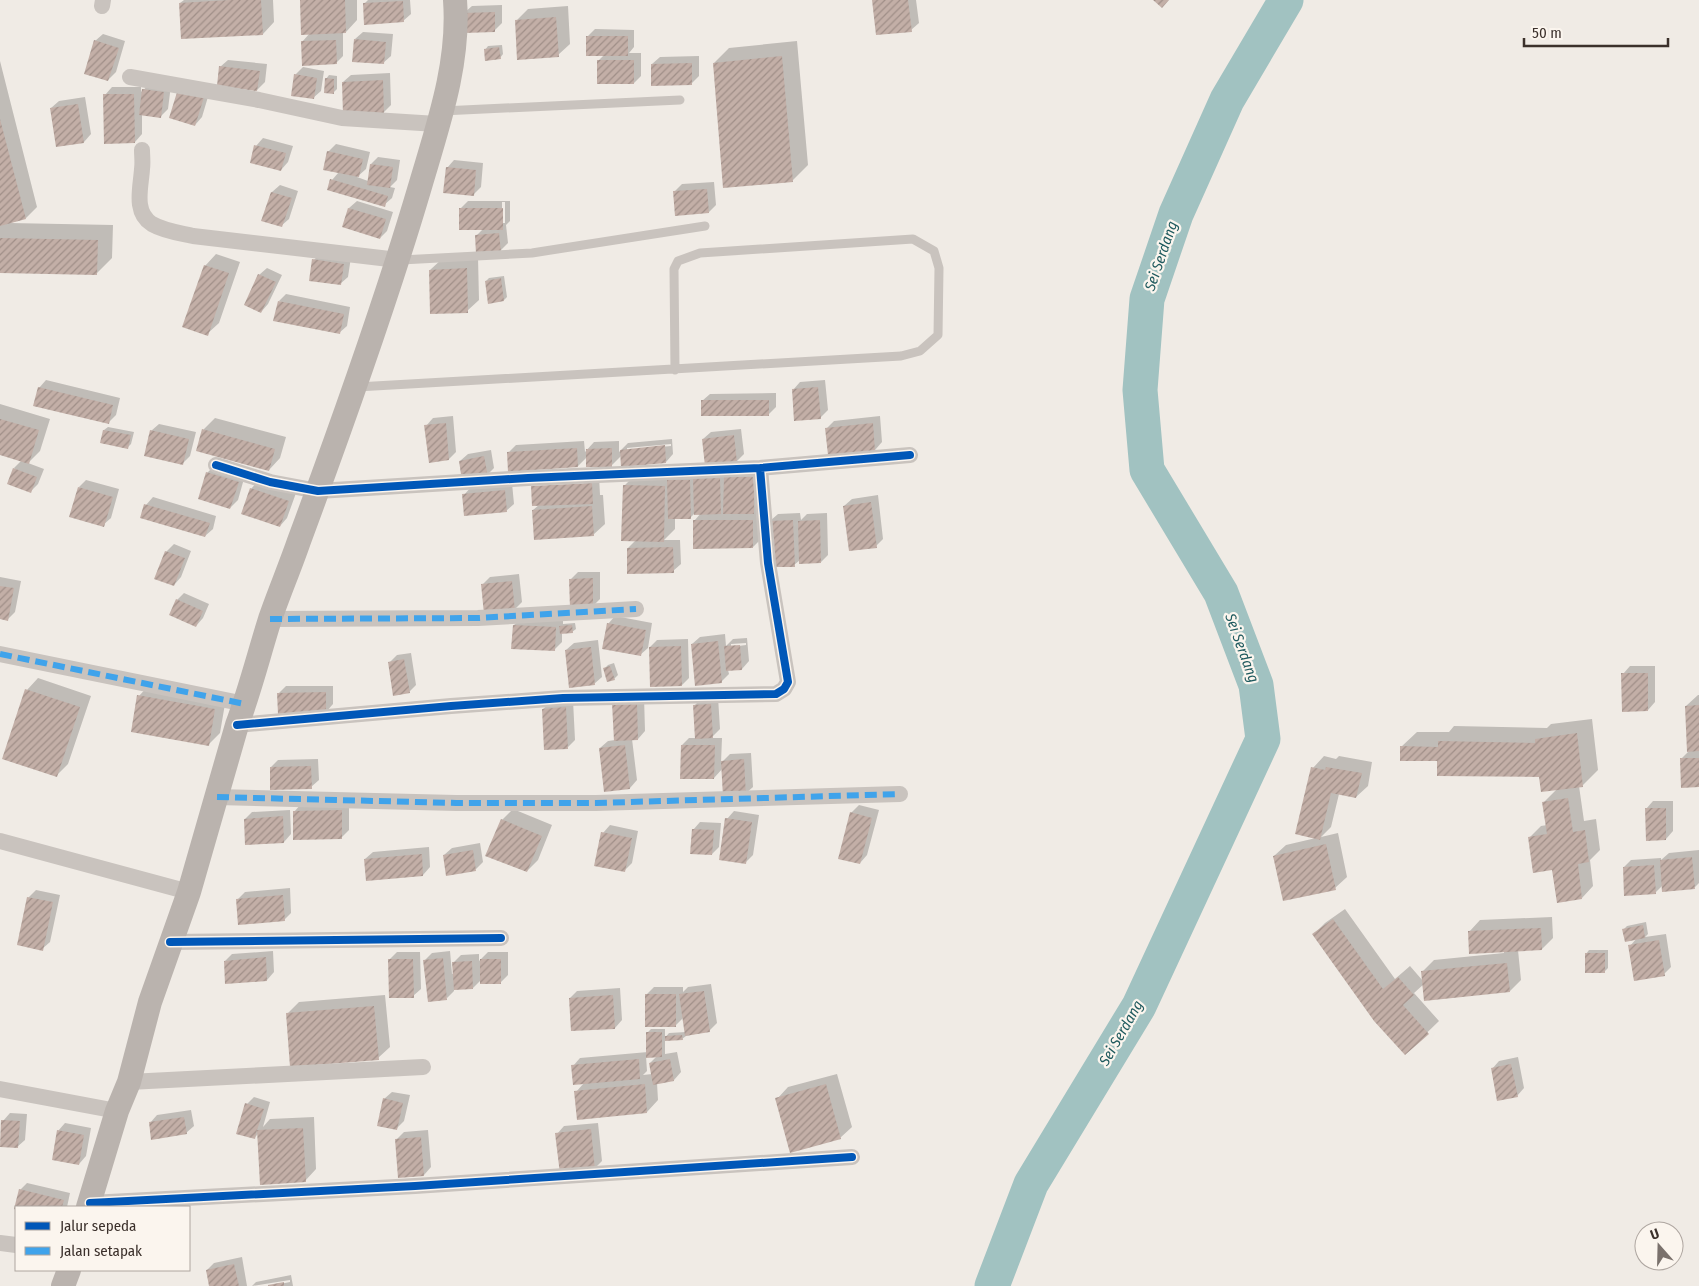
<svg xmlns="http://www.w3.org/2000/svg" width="1699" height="1286" viewBox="0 0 1699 1286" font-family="'Fira Sans Condensed',sans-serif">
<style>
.shadow{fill:#0003;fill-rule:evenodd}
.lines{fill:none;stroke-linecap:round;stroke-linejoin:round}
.river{stroke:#a1c2c1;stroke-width:35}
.building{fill:url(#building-hatch)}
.service{stroke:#c9c3be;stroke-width:9}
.minor{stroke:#c9c3be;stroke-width:16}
.secondary{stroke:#bab3ae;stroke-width:24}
.quiet{stroke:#3fa3eb;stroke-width:6;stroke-dasharray:12 6;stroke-linecap:butt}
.cycleway-casing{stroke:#fbf5ee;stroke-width:11}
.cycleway{stroke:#0057b8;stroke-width:8}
.labels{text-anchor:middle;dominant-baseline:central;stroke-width:4.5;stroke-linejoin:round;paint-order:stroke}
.water-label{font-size:15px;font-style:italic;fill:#1f5a5e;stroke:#fbf5ee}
</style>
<defs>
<pattern id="building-hatch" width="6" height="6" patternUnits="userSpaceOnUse" patternTransform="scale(1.25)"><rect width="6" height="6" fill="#c3afa7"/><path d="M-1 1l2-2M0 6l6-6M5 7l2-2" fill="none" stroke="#a08f88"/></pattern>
</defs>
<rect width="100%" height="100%" fill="#f0ebe5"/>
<path class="shadow" d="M184,0H273L274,22L263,34L180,3Z
M301,0H357V20L346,32H343V56L336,63L302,42L310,33Z
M368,0H410L411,14L403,21L364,4Z
M873,0H916L919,23L911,30Z
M502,5V23L494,31L464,13L472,6Z
M568,6L570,44L558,55L516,21L528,9Z
M595,29L634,30V47L629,53H641V76L634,83L599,60L604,55L587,37Z
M363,32L393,34L391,56L383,63L355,39Z
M103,34L125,41L116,72L108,80L95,41Z
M797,41L808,165L792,181L714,63L729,48Z
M502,45L503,54L500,58L485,50L488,46Z
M699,56V76L691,84L652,64L660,57Z
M228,60L267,64L265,82L257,90L220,67Z
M0,61L37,207L26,218L10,223L113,225L112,258L97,273L0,271Z
M303,67L324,71L321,91L313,98L295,75Z
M390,73L391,105L383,113L343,82L351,75Z
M329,75L337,76V89L333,93L326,79Z
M151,83L171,85L168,109L161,116L142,114V134L135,142L105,95L112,87H141V92Z
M210,90L202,117L195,125L170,117Z
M85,97L91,134L84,142L51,108L59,101Z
M263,138L293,146L288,162L281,170L256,146Z
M336,144L370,152L366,169L357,177L368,181L371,164L378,157L400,160L397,180L390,187L395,188L392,198L384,205L332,180L339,172L328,152Z
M454,160L483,163L481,187L473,195L447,168Z
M714,182L716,205L709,212L674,192L682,184Z
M280,185L298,191L289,219L281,226L263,220L272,192Z
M357,201L393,212L387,231L380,238L344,227L349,208Z
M468,201H510V221L506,225L508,243L500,251L476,236L483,229L460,209ZM502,202H505V223H502Z
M321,252L351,257L348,277L340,284L314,260Z
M216,254L240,262L219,323L207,334L205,266Z
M478,257L479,300L467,311L430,270L442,259Z
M267,268L282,275L268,304L261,312L259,275Z
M504,276L507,297L504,300L486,281L489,278Z
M286,294L350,307L347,326L339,333L279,301Z
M46,380L120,398L116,415L108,423L39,388Z
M825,380L828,410L820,418L793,390L800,382Z
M776,393V407L768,415L702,401L710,394Z
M0,404L50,419L40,451L28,463L44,469L38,484L31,491L14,468L22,460L0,454Z
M453,416L456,452L449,459L426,426L433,418Z
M880,416L882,442L875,450L827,428L834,421Z
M215,418L286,437L280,458L269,470L198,450L204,429Z
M159,424L196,432L190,456L183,463L151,431Z
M108,427L134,432L131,444L128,447L102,442L104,430Z
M741,429L744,454L736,462L703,439L711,432Z
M672,439L673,454L666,462L621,456L612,465L587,457L578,466L508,453L516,445L584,441L585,452L594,442L619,441V452L628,443ZM671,444V446L627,450V448Z
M491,450L494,468L487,475L460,461L468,454Z
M214,466L245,475L238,500L230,508L207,473Z
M761,470L764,536L753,547L694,521L701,513L694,514L690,518H675V529L664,540H680L681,564L673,571L628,548L636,540L624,486L636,474Z
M599,476L600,495H603L605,524L593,535L533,510L539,505Z
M86,480L119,489L111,518L103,525L79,487Z
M258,481L296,493L287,518L280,526L251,489Z
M512,483L514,504L506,511L464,495L471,487Z
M878,495L883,539L876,546L844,506L852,499Z
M153,497L216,516L213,529L205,536L146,505Z
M800,513L801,520L807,514L827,513L828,555L821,562L800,560L794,565L770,521L778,514Z
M174,544L191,551L181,577L174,585L166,552Z
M578,572H600V599L592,607L571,579Z
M519,574L522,602L515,609L482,585L490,577Z
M0,577L21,581L15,612L8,619L0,618Z
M184,593L209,604L203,618L196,626L177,600Z
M615,616L652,623L648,648L640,655L608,624Z
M521,618L563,620V624L575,623L576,629L572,632L562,633V642L554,650L514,625Z
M725,634L726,646L733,639L747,638L749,661L742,669L728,670L729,674L721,682L692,644L700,637ZM746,643V645L731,647V644Z
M688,639L689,678L682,685L650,647L657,640Z
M598,640L602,677L594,684L566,650L574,643Z
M411,653L416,685L409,692L389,663L397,655Z
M614,663L618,675L614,679L604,669L608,665Z
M1630,666H1655V702L1648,710L1623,674Z
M38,678L91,696L68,764L56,776L27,690Z
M150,684L226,698L220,733L208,745L139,696Z
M286,686H333V704L326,712L278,694Z
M1698,695H1699V786L1681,759L1689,751L1686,706Z
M644,696L645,731L638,739H632L637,780L630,788L600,748L608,741L615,740L614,704Z
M718,697L720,729L711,738H722L721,763L730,754L751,753L753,787L745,794L723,768L714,778L682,745L689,738H696L694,706L702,698Z
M573,700L575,740L568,747L543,709L551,702Z
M1592,719L1598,770L1582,786H1579L1584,821L1596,819L1600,850L1590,860L1593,886L1582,898L1553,869L1529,838L1541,826L1547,825L1544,802L1557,789L1540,776L1438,760L1401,747L1417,732H1449L1454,726L1547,728L1551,724Z
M1324,756L1336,759L1339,756L1372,762L1368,786L1356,797L1339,794L1331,827L1321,837L1338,833L1347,877L1335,888L1274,856L1286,845L1316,838L1313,768Z
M318,759L319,780L311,787L271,767L278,760Z
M1653,801H1673V831L1666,839L1646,809Z
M349,803V830L341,838L294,812L301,804Z
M859,805L879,810L867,855L860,863L851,813Z
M513,809L552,825L538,860L527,871L502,820Z
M290,810L291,834L284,842L245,819L252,812Z
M734,811L759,815L753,855L745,863L727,819Z
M700,822L721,823L719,847L712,854L693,830Z
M610,825L638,831L632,863L624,871L603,833Z
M480,843L483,862L476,869L447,874L444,855L452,848Z
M429,847L430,867L423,875L365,859L373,852Z
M1699,850V883L1695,887L1663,885L1655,893L1624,867L1631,860L1661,858V860L1669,853Z
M290,888L291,913L284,920L238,899L245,892Z
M36,890L60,895L50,942L42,949L28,898Z
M1345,909L1395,979L1410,966L1423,981L1422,972L1434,960L1504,953V951L1469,932L1480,920L1552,917L1553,938L1542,949L1518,950L1521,980L1510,991L1424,984L1414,993L1439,1021L1405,1054L1314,934L1325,923Z
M1646,922L1648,934L1645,937L1666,934L1671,967L1664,974L1630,946L1637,938L1624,929L1627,926Z
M1589,950H1608V968L1605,971L1586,954Z
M273,951L274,972L267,980L225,961L232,954Z
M450,951L452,974L454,973V962L461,955L479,954V961L488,952H508V975L501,982L481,980L473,988L454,989V991L447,998L424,961L432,953Z
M397,952H420L421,989L413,996L389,960Z
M711,984L717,1023L709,1031L686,1036L682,1039L665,1040V1054L677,1052L681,1072L674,1080L657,1083L658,1100L647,1112L576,1092L584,1083L573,1066L580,1058L648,1052V1032L651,1029H665V1038L669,1033L686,1032L684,1017L675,1026L647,994L654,987H683V992L688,987ZM646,1056H657L650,1063L652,1074L643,1075L647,1071Z
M620,988L622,1020L615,1028L570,998L577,991Z
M385,995L390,1047L378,1058L287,1014L299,1002Z
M1518,1057L1524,1088L1517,1096L1492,1069L1499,1061Z
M837,1074L852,1127L840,1138L777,1099L788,1087Z
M392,1092L410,1095L404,1121L396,1129L384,1099Z
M254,1097L270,1102L263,1127L270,1119L314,1117L316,1169L305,1181L259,1133L254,1138L247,1104Z
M191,1110L194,1126L186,1133L150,1123L157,1115Z
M10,1113L27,1114L25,1140L17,1147L3,1121Z
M65,1123L91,1128L86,1156L79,1164L58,1131Z
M598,1123L602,1161L595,1168L557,1134L564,1126Z
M428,1130L431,1167L424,1175L396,1140L404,1132Z
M27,1183L70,1193L67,1207L15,1208L20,1190Z
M242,1257L247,1286H210L207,1270L214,1263Z
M291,1275L293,1286H270L290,1282V1280L252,1286L256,1282Z"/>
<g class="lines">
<path class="river" d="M992,1286L1031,1184L1139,1006L1263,739L1256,685L1221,593L1147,470L1140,390L1147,299L1176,214L1227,100L1286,0"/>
</g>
<path class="building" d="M230,0H261L263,35L181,39L179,3Z
M300,0H345L346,33L301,35Z
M872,0H908L912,32L876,35Z
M1153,0H1169L1162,8Z
M403,1L404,22L364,25L363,3Z
M495,12V32L464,33L463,13Z
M556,17L559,57L517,60L515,20Z
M586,36H628V56H586Z
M354,39L386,42L384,64L352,62Z
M94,40L119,48L108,81L84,74Z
M336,40L337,64L302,66L301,41Z
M499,47L501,59L485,61L484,49Z
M782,56L793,182L723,188L713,63Z
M597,60H634V84H597Z
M692,63V85L651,86V64Z
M219,66L260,71L257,91L217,86Z
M294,74L317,78L314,99L291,96Z
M325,78L334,79V94L324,93Z
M383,80L384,114L343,115L342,82Z
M142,89L164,92L161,118L139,115Z
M178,89L204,97L195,126L169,118Z
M103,94H134L135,143L104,144Z
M78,104L84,143L56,147L50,108Z
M0,119L26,219L0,226Z
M254,145L286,153L281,171L250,163Z
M327,151L363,159L359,177L323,170Z
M370,164L393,167L390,188L367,185Z
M446,167L476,170L474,196L443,193Z
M330,179L388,196L385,207L327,190Z
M707,189L709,213L675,216L673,191Z
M271,192L292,198L282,227L261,221Z
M348,208L386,219L380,239L342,227Z
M459,208H503V230H459Z
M499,233L501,252L476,254L475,235Z
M0,238L98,240L97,275L0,273Z
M312,259L344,264L341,285L309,281Z
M204,265L229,273L208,336L182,327Z
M467,268L468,313L430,314L429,270Z
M258,274L276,282L261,313L244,305Z
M501,278L504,301L488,304L485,281Z
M278,301L344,314L340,334L273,321Z
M38,387L113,405L109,424L33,406Z
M818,387L821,419L794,421L792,389Z
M701,400H769V416H701Z
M0,419L39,430L29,464L0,455Z
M446,423L449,460L429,463L424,425Z
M873,423L875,451L828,455L825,428Z
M202,429L275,449L269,471L196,451Z
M103,430L131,435L128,449L100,443Z
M150,430L189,439L183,465L144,456Z
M734,435L737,463L705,466L702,439Z
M665,445L666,463L621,467L620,450Z
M577,448L578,467L508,472L507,452Z
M612,448V467H586V449Z
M484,456L488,477L462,481L459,461Z
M13,468L37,477L31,493L7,484Z
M206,472L239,482L230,509L198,499Z
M724,477H754V514H723Z
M720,478L721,514L694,515L693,479Z
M667,480H690L691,519H668Z
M592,483L593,504L532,506L531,486Z
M623,485L665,486L664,542L621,541Z
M78,487L113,497L104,527L69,517Z
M250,488L289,501L280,527L241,514Z
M505,490L507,512L464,516L462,494Z
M871,502L877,548L849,551L843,506Z
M144,504L210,523L205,537L140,518Z
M592,506L594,536L534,540L532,510Z
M693,520H753V548L693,549Z
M793,520L795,567H770L769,521Z
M820,520L821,563L799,564L798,521Z
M673,547L674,573L627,574V548Z
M165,551L185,558L174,586L154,579Z
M593,578V608H570L569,579Z
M512,581L515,611L484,614L481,584Z
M0,586L14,588L8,621L0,619Z
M176,599L203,611L196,627L169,615Z
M607,623L646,630L641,656L602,649Z
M513,625L556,627L555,651L511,649Z
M572,625L573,633L560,634L559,626Z
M718,641L722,683L695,686L691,644Z
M740,645L742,670L726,671L724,646Z
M681,646L682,686L650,687L649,647Z
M591,647L595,685L569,688L565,650Z
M404,659L410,693L393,696L388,662Z
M610,666L615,680L607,682L603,668Z
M1621,673H1648V711L1622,712Z
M25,689L80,707L57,777L2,759Z
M326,692V713L278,714L277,693Z
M137,695L215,709L209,746L131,732Z
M612,703H637L638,740L614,741Z
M711,704L713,738L695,739L693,705Z
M1699,705V751L1687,752L1685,706Z
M566,707L568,749L544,750L542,709Z
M1577,733L1583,787L1541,792L1539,777L1437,776V761H1400V746L1438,747V741L1535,743V739Z
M625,745L630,789L604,792L599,748Z
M681,745H715L714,779H680Z
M1680,758H1699V787L1681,788Z
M744,759L746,796L723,797L721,761Z
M311,766L312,789L270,790V767Z
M1311,767L1325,770L1326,767L1362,773L1356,798L1331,793L1320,840L1295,834Z
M1568,798L1573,832L1585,830L1589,862L1578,864L1582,899L1557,903L1552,870L1533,873L1528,837L1547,834L1542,802Z
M1645,808H1666V840L1646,841Z
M342,810V839L293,840V811Z
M850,812L872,818L860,864L838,859Z
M283,816L284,843L245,845L244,819Z
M725,818L752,822L746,864L719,860Z
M501,819L542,836L527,872L485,856Z
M692,829L714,830L712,855L690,854Z
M601,832L632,838L625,872L594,866Z
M1326,844L1336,890L1283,901L1273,856Z
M473,850L476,871L446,876L443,855Z
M422,854L423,876L366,881L364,859Z
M1692,857L1695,889L1662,892L1660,860Z
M1654,865L1656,894L1624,896L1623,867Z
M283,895L285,921L238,925L236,899Z
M27,897L53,902L43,951L17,945Z
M1333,919L1383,989L1398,977L1414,995L1403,1005L1429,1034L1405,1055L1374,1021L1312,934Z
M1643,925L1645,938L1625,942L1622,929Z
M1541,928L1542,950L1469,954L1468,931Z
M1659,940L1665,976L1634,981L1628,945Z
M1585,953H1605V973H1585Z
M266,957L267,981L225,984L224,961Z
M443,958L447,1000L428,1002L423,960Z
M388,959H413L414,998H389Z
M480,959H501V984H480Z
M472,961L473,989L454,990L452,962Z
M1507,963L1510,992L1424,1001L1421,971Z
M704,991L710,1032L685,1036L679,994Z
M645,994H676V1027H645Z
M613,995L615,1029L571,1031L569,998Z
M374,1006L379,1060L290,1067L286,1013Z
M646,1032H662V1057L646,1058Z
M682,1035L683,1040L665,1041V1036Z
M639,1059L640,1079L573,1085L571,1065Z
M670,1059L674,1081L653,1085L649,1063Z
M1511,1064L1518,1097L1497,1101L1491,1068Z
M645,1084L647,1113L577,1120L574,1091Z
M826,1084L841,1139L790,1153L775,1098Z
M383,1098L403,1103L397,1130L377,1126Z
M245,1103L264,1109L257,1130L303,1128L306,1182L260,1185L257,1130L255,1139L236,1134Z
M184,1117L187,1134L151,1140L149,1122Z
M1,1120L20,1121L18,1148L0,1147Z
M591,1129L595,1170L560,1174L555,1133Z
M57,1130L84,1135L79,1165L52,1160Z
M421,1137L424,1176L398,1178L395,1139Z
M19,1189L64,1200L62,1207H16V1210L14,1209Z
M234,1264L239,1286H209L206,1270Z
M284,1282V1286H268V1285Z"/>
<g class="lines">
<path class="service" d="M442,111L680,100
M401,260L532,253L705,226
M357,387L901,356L920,351L938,335L939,268L934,251L913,239L700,253L678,261L674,269L675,370"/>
<path class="minor" d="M102,6L103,0
M130,77L259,100L342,118L437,124
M142,150C142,156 143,163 142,169C141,187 133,212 152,224C164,231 180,233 193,236L398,260
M216,465L270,482L318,491L528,478L760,468L910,455
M270,619L478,618L636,609
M0,654L245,704
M237,725L451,706L563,698L776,694L784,689L788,682L768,563L760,468
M217,797L456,803H596L900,794
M0,841L189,892
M170,942L501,938
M129,1082L423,1067
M0,1089L117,1111
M90,1203L415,1186L852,1157
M0,1243L16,1245"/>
<path class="secondary" d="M88,1207L117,1111L129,1082L150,1002L189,892L237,725C250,690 259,654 270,619C279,593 290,567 299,541C342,425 384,308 419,190C437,128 460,65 455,0
M63,1286L69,1270"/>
<path class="quiet" d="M270,619L478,618L636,609
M0,654L245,704
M217,797L456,803H596L900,794"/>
<defs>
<path id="cycleway" d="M216,465L270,482L318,491L528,478L760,468L910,455
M237,725L451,706L563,698L776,694L784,689L788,682L768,563L760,468
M170,942L501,938
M90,1203L415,1186L852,1157"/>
</defs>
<use href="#cycleway" class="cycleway-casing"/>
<use href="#cycleway" class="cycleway"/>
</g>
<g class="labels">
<g class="water-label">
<text transform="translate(1161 256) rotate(-71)">Sei Serdang</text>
<text transform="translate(1242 648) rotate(70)">Sei Serdang</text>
<text transform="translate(1121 1033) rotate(-60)">Sei Serdang</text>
</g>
</g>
<rect x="15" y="1206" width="175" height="65" fill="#fbf5ee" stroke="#aea6a0"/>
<rect x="25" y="1222" width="25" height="8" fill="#0057b8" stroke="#aea6a0"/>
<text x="60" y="1231" font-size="15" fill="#3b302b">Jalur sepeda</text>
<rect x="25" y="1247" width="25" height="8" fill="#3fa3eb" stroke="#aea6a0"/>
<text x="60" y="1256" font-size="15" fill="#3b302b">Jalan setapak</text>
<g transform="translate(1659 1246) rotate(340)"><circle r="24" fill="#fbf5ee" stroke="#aea6a0"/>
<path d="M0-4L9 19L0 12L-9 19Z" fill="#7a716c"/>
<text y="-8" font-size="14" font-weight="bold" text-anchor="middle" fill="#3b302b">U</text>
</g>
<path d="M1524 38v8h144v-8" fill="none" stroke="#3b302b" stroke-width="2.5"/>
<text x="1532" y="38" font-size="15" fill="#3b302b" stroke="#fbf5ee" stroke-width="4" paint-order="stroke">50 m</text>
</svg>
